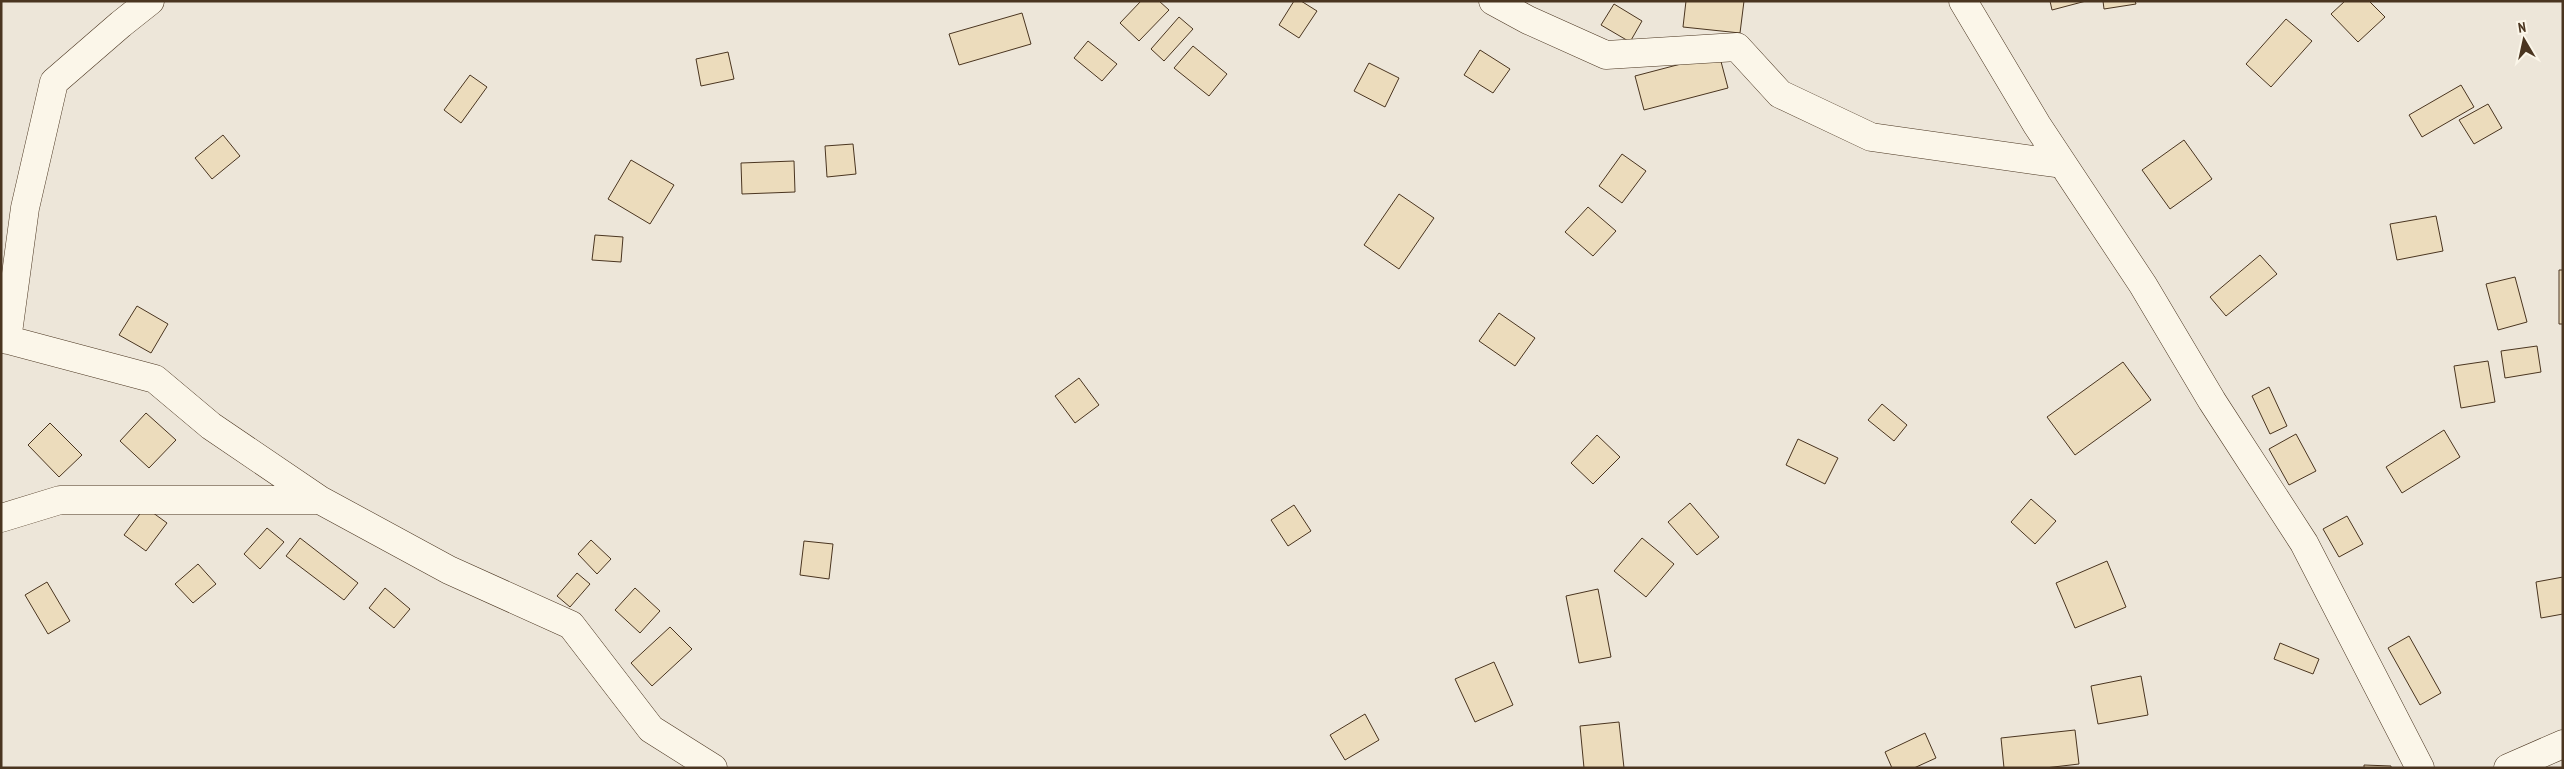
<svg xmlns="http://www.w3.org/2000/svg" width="2564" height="769" viewBox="0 0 2564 769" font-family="'PT Sans Narrow',sans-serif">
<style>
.green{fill:#ede6d9;stroke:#887966}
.building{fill:#ecdcbc;stroke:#4a3520}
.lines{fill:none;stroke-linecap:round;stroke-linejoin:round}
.minor-casing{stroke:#4a3520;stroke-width:29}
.minor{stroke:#fbf6e9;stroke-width:28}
</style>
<rect width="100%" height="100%" fill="#fbf6e9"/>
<path class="green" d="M1,1H2563V768H1Z"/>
<path class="building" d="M1141,1H1159L1169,10L1139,41L1120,23Z
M1294,1H1301L1317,11L1299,38L1279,25Z
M1686,1H1744L1740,33L1683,27Z
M2050,1H2086L2052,10Z
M2103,1H2135L2136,4L2104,9Z
M2345,1H2369L2385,17L2358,42L2331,14Z
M1614,4L1642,21L1630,42L1601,25Z
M1022,13L1031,44L959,65L949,34Z
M1179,17L1193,29L1164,61L1151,49Z
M2286,19L2312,41L2271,87L2246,64Z
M1088,41L1117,64L1102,81L1074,58Z
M1193,46L1227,74L1209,96L1174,68Z
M1480,50L1510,69L1493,93L1464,75Z
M728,52L734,79L701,86L696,59Z
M1719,54L1728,88L1644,110L1635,76Z
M1369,63L1399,78L1385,107L1354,91Z
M470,75L487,87L461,123L444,110Z
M2461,85L2474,107L2422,137L2409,115Z
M2488,104L2502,128L2474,144L2459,120Z
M223,135L240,156L212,179L195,158Z
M2184,140L2212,179L2170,209L2142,170Z
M853,144L856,174L827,177L825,146Z
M1622,154L1646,171L1622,203L1599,186Z
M631,160L674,185L650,224L608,199Z
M794,161L795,192L742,194L741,163Z
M1399,194L1434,218L1399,269L1364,245Z
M1588,207L1616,231L1593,256L1565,232Z
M2436,216L2443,251L2397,260L2390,224Z
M595,235L623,237L621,262L592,260Z
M2260,255L2277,274L2226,316L2210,297Z
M2559,270H2563V324H2559Z
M2515,277L2527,322L2498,330L2486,284Z
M137,306L168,324L151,353L119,335Z
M1499,313L1535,338L1515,366L1479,341Z
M2537,346L2541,372L2505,378L2501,351Z
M2488,361L2495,402L2461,408L2454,366Z
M2123,362L2151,400L2075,455L2047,417Z
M1079,378L1099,405L1075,423L1055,396Z
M2269,387L2287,426L2270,434L2252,396Z
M1882,404L1907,425L1894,441L1868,420Z
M146,413L176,440L149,468L120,441Z
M50,423L82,455L59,477L28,445Z
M2444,430L2460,457L2402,493L2386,467Z
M2296,434L2316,471L2289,485L2269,449Z
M1597,435L1620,457L1593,484L1571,463Z
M1798,439L1838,458L1825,484L1786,465Z
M2031,499L2056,521L2035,544L2011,522Z
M1690,503L1719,537L1697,555L1668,522Z
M1294,505L1311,531L1288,546L1271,520Z
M145,507L167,523L146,551L124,535Z
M2347,516L2363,544L2339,557L2323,529Z
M267,528L284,542L260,569L244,554Z
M300,538L358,583L344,600L286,556Z
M1642,538L1674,564L1646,597L1614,571Z
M591,540L611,559L597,574L578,554Z
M804,541L833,544L829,579L800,575Z
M2107,561L2126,607L2075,628L2056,583Z
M198,564L216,584L193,603L175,584Z
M577,573L590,584L570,607L557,596Z
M2563,577V614L2541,618L2536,582Z
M47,582L70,621L48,634L25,595Z
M385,588L410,609L394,628L369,608Z
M635,588L660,611L640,633L615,610Z
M1598,589L1611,657L1579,663L1566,596Z
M670,627L692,649L652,686L631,663Z
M2409,636L2441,693L2420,705L2388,648Z
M2280,643L2319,659L2313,674L2274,659Z
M1494,662L1513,705L1475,722L1455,679Z
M2141,676L2148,715L2098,724L2091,686Z
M1365,714L1379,740L1345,760L1330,735Z
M1619,722L1624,768H1584L1580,726Z
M2075,730L2079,764L2045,768H2004L2001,738Z
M1925,733L1936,758L1914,768H1892L1885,752Z
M2364,765L2391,766V768H2364Z"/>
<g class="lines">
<defs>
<path id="minor" d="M1493,1L1528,20L1606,55L1737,47L1780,94L1871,137L2062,164
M1963,1L2037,125L2143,285L2212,401L2304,543L2420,768
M1,338L155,379L211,426L320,500
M7,340L25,208L54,82L121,24L150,1
M1,518L60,500H320L449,570L571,625L651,729L713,768
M2508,768L2563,744"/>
</defs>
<use href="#minor" class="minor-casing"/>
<use href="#minor" class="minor"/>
</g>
<rect width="2564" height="769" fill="none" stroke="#4a3520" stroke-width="5"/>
<g transform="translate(2524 40) rotate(351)" stroke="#fbf6e9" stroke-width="4" paint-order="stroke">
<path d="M0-4L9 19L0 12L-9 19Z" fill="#4a3520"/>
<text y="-8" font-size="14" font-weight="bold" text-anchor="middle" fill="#4a3520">N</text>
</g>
</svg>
